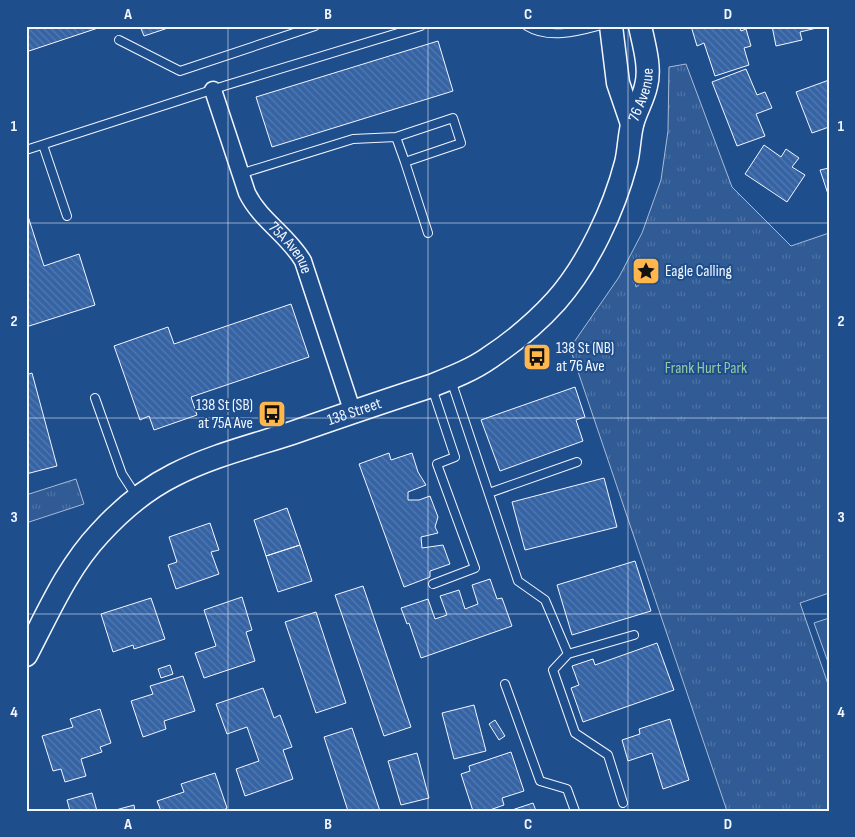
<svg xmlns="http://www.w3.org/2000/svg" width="855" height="837" viewBox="0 0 855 837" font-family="'Sofia Sans Condensed',sans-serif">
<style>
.grass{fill:url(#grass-tufts);stroke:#a8bbd7}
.built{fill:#305b95;stroke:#a8bbd7}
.building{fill:url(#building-back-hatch);stroke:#f2f6ff}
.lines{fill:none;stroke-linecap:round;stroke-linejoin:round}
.lane-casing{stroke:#f2f6ff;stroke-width:10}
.street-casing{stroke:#f2f6ff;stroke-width:19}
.secondary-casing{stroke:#f2f6ff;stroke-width:25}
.lane{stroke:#1f4e8c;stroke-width:8}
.street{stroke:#1f4e8c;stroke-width:16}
.secondary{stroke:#1f4e8c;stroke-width:22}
.grid{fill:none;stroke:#f2f6ff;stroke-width:1;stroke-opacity:0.55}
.labels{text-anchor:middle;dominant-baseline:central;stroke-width:4;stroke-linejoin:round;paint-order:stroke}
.street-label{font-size:16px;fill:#f2f6ff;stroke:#1f4e8c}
.poi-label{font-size:16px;fill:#f2f6ff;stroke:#1f4e8c;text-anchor:start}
.park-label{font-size:16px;fill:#97c8a6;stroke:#1f4e8c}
.neatline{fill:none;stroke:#f2f6ff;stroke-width:2}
.grid-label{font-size:16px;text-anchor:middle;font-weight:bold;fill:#f2f6ff}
</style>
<defs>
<pattern id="grass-tufts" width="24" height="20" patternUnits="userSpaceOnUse" patternTransform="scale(1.25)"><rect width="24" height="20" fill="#305b95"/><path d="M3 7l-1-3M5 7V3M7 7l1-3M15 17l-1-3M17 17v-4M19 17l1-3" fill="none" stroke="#4e73a5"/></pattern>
<pattern id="building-back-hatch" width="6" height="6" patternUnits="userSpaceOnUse" patternTransform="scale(1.25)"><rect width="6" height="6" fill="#3563a3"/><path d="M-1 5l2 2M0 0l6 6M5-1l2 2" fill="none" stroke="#537ab1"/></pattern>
</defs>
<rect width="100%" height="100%" fill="#1f4e8c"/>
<path class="grass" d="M686,64L732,187L791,246L829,233V593L800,603L829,687V811H727L570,348L619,277L642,233L661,180L668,131L669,67Z
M76,479L84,504L26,523V495Z"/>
<path class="built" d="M647,262L653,265L656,275L649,282H643L636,287L633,268L640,263Z
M829,618V665L814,623Z"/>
<path class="building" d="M26,26H104L26,52Z
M140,26H174L144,36Z
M691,26H739L741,31L746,29L751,46L744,48L749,65L715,76L704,43L697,46Z
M772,26H825L800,32L802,40L776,46Z
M438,41L453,91L272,147L256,97Z
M746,69L757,95L765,92L772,108L756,114L765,136L737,146L712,82Z
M829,80V127L812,133L796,92Z
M764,145L781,157L786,149L799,158L792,167L805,175L787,202L745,174Z
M829,168V197L820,170Z
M26,210L44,266L79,254L95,305L26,327Z
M291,304L309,357L191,397L197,415L154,430L149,416L140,420L114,346L168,327L174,344Z
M32,373L57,466L26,474V375Z
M575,387L585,417L576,420L583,441L500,471L481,420Z
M389,453L391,460L412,453L418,472L426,485L408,492V500H419L430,496L438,517L435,527L438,533L421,537L422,548L443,545L450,564L430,571V577L404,587L359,464Z
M604,478L617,527L525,550L512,502Z
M287,508L300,545L266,556L254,520Z
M210,523L219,550L211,552L219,574L176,589L168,565L177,562L169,537Z
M300,545L312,581L278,592L266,556Z
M635,561L651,611L572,635L557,585Z
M490,579L497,599L502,598L512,626L421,658L409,623L407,624L401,608L428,599L435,619L447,615L440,596L459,590L465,609L478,604L472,585Z
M363,586L411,727L384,736L335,595Z
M242,597L252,630L246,632L255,661L204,678L195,653L216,646L204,610Z
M151,598L165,639L134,649L133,645L113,652L101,614Z
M316,612L346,703L316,713L285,622Z
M657,643L674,690L583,722L571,688L579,685L572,666L593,659L595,665Z
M170,665L173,674L161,678L158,669Z
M183,676L195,711L164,721L166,729L143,737L131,701L153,694L150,686Z
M263,688L274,718L280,715L292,747L283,750L293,779L245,796L236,769L259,761L247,727L227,734L216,704Z
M474,705L486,751L454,759L442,713Z
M100,709L111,743L100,747L102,752L81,759L86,776L65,782L61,769L53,771L42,736L73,727L70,719Z
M670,719L689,780L663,789L652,753L628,761L622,740L640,734L639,729Z
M495,720L505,736L499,740L489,724Z
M352,728L380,811H348L324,737Z
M511,752L524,791L502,798L504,805L487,811H473L461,774L470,771L469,766Z
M417,753L429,798L401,805L388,761Z
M215,773L227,808L222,811H161L157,801L184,792L181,784Z
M92,793L97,811H70L67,800Z
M533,803L536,811H509Z
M134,805L135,811H112Z"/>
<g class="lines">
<defs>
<path id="lane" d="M527,26C548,39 576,32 598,26
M119,40L180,71L315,26
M43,145L67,216
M26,150L227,85L421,26
M405,162L428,233
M240,174L353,139L396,137L453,118L461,143L405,162L396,137
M451,380L518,581L545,600L568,654L553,670L575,733L608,755L623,803
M432,388L455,457L437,464L475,568L433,584
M95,398L122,474L137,497
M489,493L577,462
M568,654L634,635
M505,684L540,781L567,789L575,811"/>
<g id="street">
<path id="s1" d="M213,90L247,193C260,220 288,235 303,261L353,413"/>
</g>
<g id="secondary">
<path d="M611,26L618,83L632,124"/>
<path id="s2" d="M26,655C48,613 67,568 100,533C121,510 146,489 174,475C211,456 252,446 292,433C338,417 385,401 431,386C451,378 472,370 489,358C513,342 537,322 556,301C588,265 614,209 626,163C629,151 629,138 632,125C635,112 643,100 646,86C651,68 644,45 640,26"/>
</g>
</defs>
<use href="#lane" class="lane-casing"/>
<use href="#street" class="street-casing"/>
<use href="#secondary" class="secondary-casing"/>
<use href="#lane" class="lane"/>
<use href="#street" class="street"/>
<use href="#secondary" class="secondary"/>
</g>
<path class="grid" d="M228,26V811M428,26V811M628,26V811M26,223H829M26,418H829M26,614H829"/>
<defs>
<symbol id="sight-square" viewBox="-11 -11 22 22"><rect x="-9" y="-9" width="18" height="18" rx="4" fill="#ffb74d" stroke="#1f4e8c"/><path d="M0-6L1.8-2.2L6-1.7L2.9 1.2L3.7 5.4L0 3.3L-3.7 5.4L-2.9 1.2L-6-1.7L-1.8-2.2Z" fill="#111"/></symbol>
<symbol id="bus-square" viewBox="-11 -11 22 22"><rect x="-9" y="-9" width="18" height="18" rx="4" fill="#ffb74d" stroke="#1f4e8c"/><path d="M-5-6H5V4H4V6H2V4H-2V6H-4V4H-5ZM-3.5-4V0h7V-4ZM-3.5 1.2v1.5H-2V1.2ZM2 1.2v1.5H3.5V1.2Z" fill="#111"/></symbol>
</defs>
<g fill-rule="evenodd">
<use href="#sight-square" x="630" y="255" width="32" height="32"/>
<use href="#bus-square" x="521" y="341" width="32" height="32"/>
<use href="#bus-square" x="256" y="398" width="32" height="32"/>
</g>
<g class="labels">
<g class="street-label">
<text stroke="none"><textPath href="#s2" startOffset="889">76 Avenue</textPath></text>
<text stroke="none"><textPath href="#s1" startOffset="179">75A Avenue</textPath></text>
<text stroke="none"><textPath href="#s2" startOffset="429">138 Street</textPath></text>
</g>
<g class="poi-label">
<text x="665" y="271">Eagle Calling</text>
<text x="556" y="348">138 St (NB)<tspan x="556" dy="18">at 76 Ave</tspan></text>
<text x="253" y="405" text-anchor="end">138 St (SB)<tspan x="253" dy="18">at 75A Ave</tspan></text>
</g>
<g class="park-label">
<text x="706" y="368">Frank Hurt Park</text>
</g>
</g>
<rect width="855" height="837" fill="none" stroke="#1f4e8c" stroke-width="55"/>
<rect x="28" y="28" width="800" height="782" class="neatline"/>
<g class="grid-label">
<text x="128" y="19">A</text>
<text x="328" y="19">B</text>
<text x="528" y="19">C</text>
<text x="728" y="19">D</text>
<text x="14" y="131">1</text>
<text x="841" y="131">1</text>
<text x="14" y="326">2</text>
<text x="841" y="326">2</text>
<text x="14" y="522">3</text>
<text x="841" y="522">3</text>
<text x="14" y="717">4</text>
<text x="841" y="717">4</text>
<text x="128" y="829">A</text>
<text x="328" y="829">B</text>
<text x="528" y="829">C</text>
<text x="728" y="829">D</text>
</g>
</svg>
